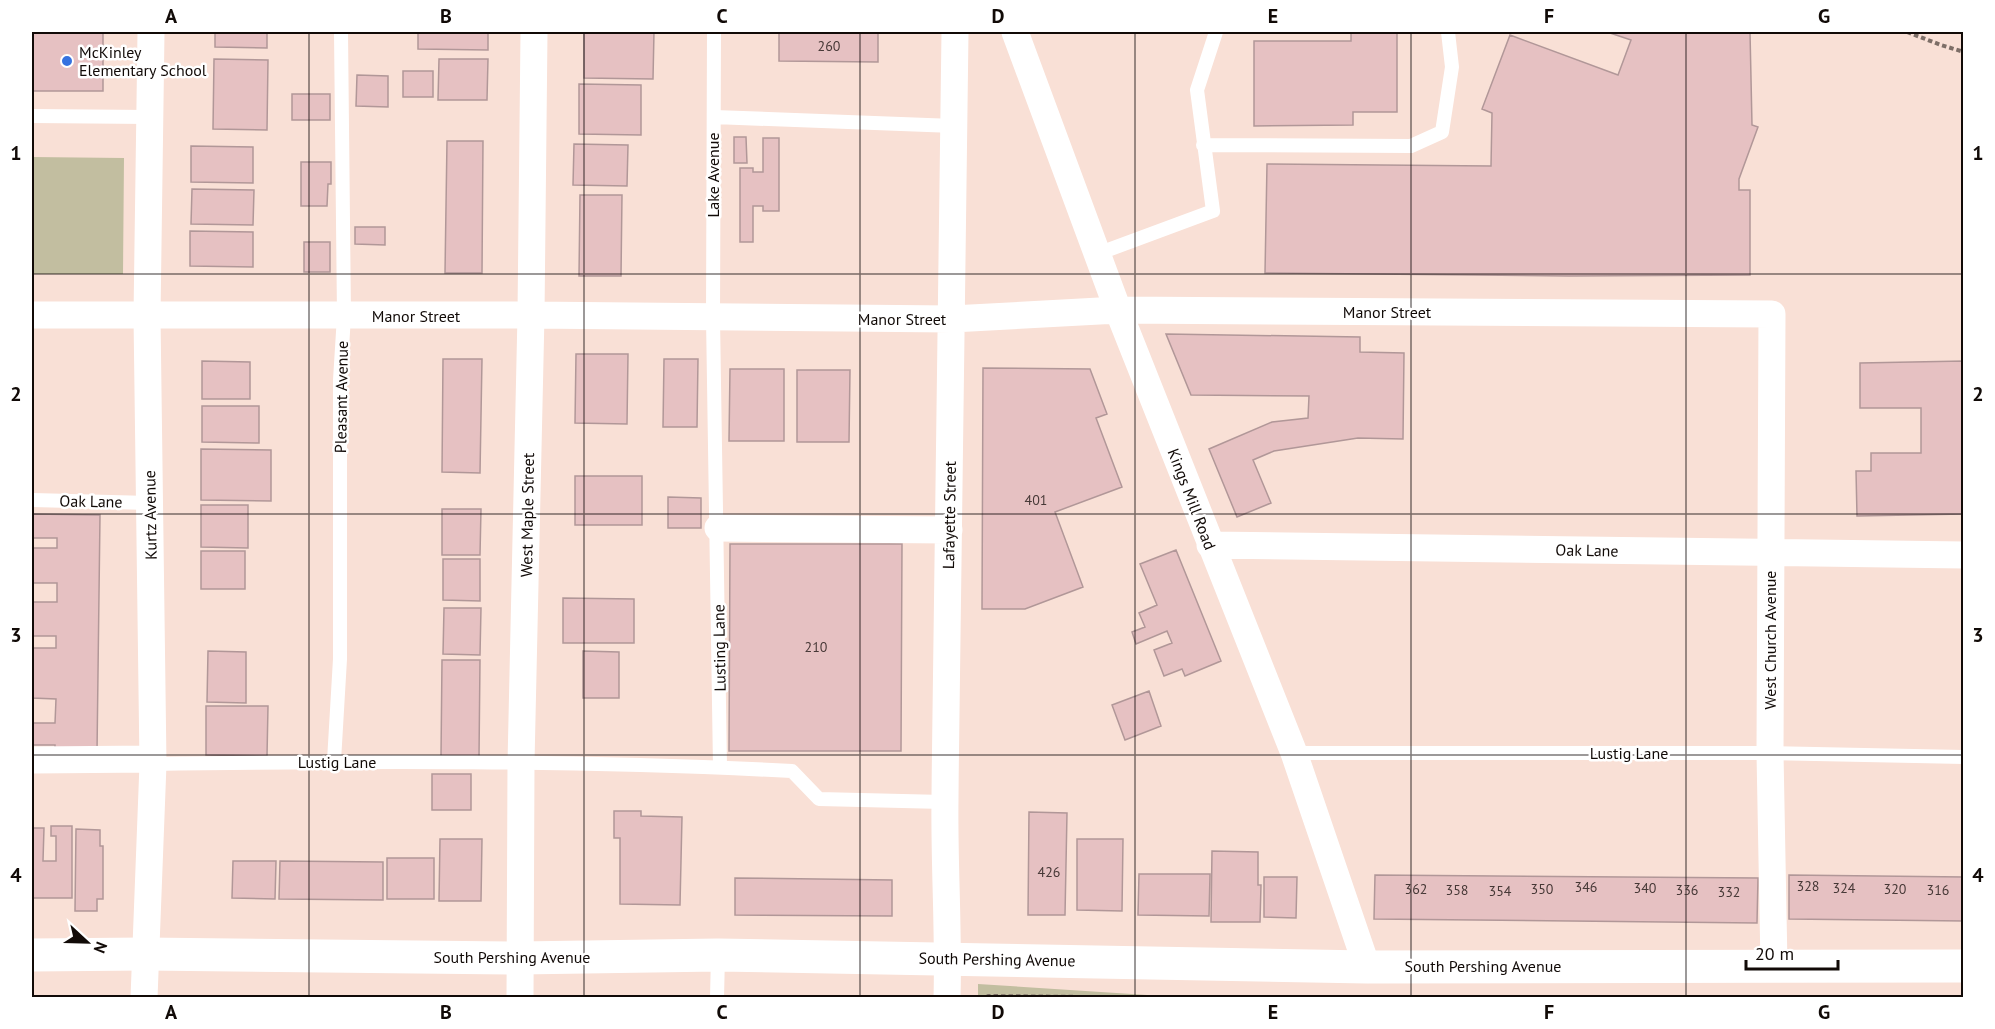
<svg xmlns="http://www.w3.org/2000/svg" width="1995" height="1029" viewBox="0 0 1995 1029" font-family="'PT Sans',sans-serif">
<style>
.green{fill:#c2bea0}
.building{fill:#e6c1c2;stroke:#b19798;stroke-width:1.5}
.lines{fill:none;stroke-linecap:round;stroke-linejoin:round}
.path{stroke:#7d6e67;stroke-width:4;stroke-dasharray:4.5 3;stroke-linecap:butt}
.lane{stroke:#fff;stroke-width:14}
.street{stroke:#fff;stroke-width:27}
.secondary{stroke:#fff;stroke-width:33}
.grid{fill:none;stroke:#110a07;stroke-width:1.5;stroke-opacity:0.55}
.poi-dot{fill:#3572e0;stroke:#fff;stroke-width:2}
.labels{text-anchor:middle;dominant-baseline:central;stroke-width:5;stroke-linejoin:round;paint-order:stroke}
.number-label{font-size:14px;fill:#463836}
.poi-label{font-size:16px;fill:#110a07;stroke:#fff;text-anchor:start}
.street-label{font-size:16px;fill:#110a07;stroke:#fff}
.neatline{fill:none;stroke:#110a07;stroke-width:2}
.grid-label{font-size:20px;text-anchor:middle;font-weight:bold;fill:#110a07}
</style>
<rect width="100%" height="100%" fill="#f9e0d6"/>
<path class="green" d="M32,157L124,158L123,274H32Z
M978,984L1178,997H978Z"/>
<path class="building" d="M32,32H103V91H32Z
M215,32H267V48L215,47Z
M418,32H488V50L418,49Z
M584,32H654L653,79L584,78Z
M779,32H878V62L779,61Z
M1351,32H1397V112H1353V125L1254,126V41H1351Z
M1607,32H1750L1752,125L1758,127L1739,179V190H1750V275L1569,276L1265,273L1267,164L1491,166L1492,113L1482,109L1510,35L1618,75L1631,40Z
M214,59L268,60L267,130L213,129Z
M439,59H488L487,100H438Z
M403,71H433V97H403Z
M357,75L388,76V107L356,106Z
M579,84L641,85V135L579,134Z
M292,94H330V120H292Z
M734,137H746L747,163H734Z
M763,138H779V211H763V206H753V242H740V168H753V172H763Z
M447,141H483L482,273H445Z
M574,144L628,145L627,186L573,185Z
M191,146L253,147V183L191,182Z
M301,162H331V184H328L327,206H301Z
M192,189L254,190L253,225L191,224Z
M580,195H622L621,276H579Z
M1962,201H1964V333Z
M355,227H385V245L355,244Z
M190,231L253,232V267L190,266Z
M304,242H330V272H304Z
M1166,334L1360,337V352L1404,353L1403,439L1358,438L1274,451L1253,460L1271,503L1237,517L1209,449L1272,422L1308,418L1309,396L1191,395Z
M576,354H628L627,424L575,423Z
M443,359H482L480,473L442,472Z
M664,359H698L697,427H663Z
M202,361L250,362V399H202Z
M1964,361V514L1857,516L1856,471H1871V453H1921V408H1860V363Z
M983,368L1090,369L1107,414L1096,418L1122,487L1055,512L1083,587L1025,609H982Z
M730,369H784V441H729Z
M797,370H850L849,442H797Z
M202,406H259V443L202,442Z
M201,449L271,450V501L201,500Z
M575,476H642V525H575Z
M668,497L701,498V528H668Z
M201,505H248V548L201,547Z
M442,509H481L480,555H442Z
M32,514L100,515L97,753L55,752V745H32V723H55L56,699L32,698V648H56V636H32V602H57V583H32V548H57V538H32Z
M730,544H902L901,751H729Z
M1176,550L1221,661L1185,676L1182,669L1164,676L1154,650L1172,643L1167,631L1136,644L1132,632L1145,627L1139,613L1157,605L1140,564Z
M201,551H245V589H201Z
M443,559H480V601L443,600Z
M563,598L634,599V643H563Z
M444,608H481L480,655L443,654Z
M208,651L246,652V703L207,702Z
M583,651L619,652V698H583Z
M442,660H480L479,757L441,756Z
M1149,691L1161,726L1125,740L1112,705Z
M206,706H268L267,756L206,755Z
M432,774H471V810H432Z
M614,811H641V816L682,817L680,905L620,904V838H614Z
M1029,812L1067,813L1065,915H1028Z
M51,826H72V898H32V828H44L43,861H56V836H51Z
M76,829L100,830V846H103V899H97V911H75Z
M440,839H482L481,901H439Z
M1077,839H1123L1122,911L1077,910Z
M1212,851L1258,852V885H1261L1260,922H1211Z
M387,858H434V899H387Z
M233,861H276L275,899L232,898Z
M280,861L383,862V900L279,899Z
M1139,874H1210L1209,916L1138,915Z
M1375,875L1758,878L1757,923L1374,919Z
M1789,875L1964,877V921L1789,919Z
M1264,877H1297L1296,918L1264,917Z
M735,878L892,880V916L735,915Z"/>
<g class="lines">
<path class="path" d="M1907,32L1941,45L1964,52
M988,998V996L1088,997"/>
<path class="lane" d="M714,32L713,318L720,767
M32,116L150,117
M714,117L954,126
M1203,145L1411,146L1442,132L1452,67L1448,32
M1097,254L1213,211L1197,90L1216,32
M32,500L150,503
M1294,753H1770L1964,757
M334,761L340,659V380L344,316L341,32
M153,764C366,761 579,760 792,771L819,799L944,802
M717,998L718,955"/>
<path class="street" d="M1015,32L1118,310L1294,753L1367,967
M32,315H531L952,319L1118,310L1772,314L1770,753L1774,965
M718,528L949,530
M1210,545L1964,555
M32,760L153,759
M144,998L153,764L147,316L151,32
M520,998L521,763L531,315L534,32
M947,998C949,931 944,865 945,799C947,543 953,287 955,32"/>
<path class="secondary" d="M32,955L145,954L520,958L718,955L1367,967L1964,966"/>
</g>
<path class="grid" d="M309,32V998M584,32V998M860,32V998M1135,32V998M1411,32V998M1686,32V998M32,274H1964M32,514H1964M32,755H1964"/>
<circle class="poi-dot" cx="67" cy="61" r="6"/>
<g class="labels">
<g class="number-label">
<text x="829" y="46">260</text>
<text x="1036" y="500">401</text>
<text x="816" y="647">210</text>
<text x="1049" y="872">426</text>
<text x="1808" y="886">328</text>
<text x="1586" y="887">346</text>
<text x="1645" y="888">340</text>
<text x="1844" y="888">324</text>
<text x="1416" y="889">362</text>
<text x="1542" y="889">350</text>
<text x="1895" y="889">320</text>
<text x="1457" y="890">358</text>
<text x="1687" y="890">336</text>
<text x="1938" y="890">316</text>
<text x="1500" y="891">354</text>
<text x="1729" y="892">332</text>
</g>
<g class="poi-label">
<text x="79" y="52">McKinley<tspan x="79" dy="18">Elementary School</tspan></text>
</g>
<g class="street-label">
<text transform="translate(713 175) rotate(-90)">Lake Avenue</text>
<text x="1387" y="312">Manor Street</text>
<text x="416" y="316">Manor Street</text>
<text x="902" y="319">Manor Street</text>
<text transform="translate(341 397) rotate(-89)">Pleasant Avenue</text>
<text transform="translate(1192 499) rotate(69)">Kings Mill Road</text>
<text transform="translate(91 501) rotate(1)">Oak Lane</text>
<text transform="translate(150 515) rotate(-91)">Kurtz Avenue</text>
<text transform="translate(527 515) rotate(-89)">West Maple Street</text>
<text transform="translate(949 515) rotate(-89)">Lafayette Street</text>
<text transform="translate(1587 550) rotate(1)">Oak Lane</text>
<text transform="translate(1770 640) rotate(-90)">West Church Avenue</text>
<text transform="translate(719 648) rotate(-91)">Lusting Lane</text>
<text x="1629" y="753">Lustig Lane</text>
<text x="337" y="762">Lustig Lane</text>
<text x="512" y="957">South Pershing Avenue</text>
<text transform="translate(997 959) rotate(1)">South Pershing Avenue</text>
<text x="1483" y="966">South Pershing Avenue</text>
</g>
</g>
<rect width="1995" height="1029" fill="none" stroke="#ffffff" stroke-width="66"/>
<g transform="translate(87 942) rotate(112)" stroke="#ffffff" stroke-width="4.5" paint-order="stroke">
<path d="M0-4.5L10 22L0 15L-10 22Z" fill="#110a07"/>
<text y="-9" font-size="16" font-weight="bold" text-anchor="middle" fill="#110a07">N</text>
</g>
<path d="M1746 960v9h92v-9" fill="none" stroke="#110a07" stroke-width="3"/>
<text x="1755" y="960" font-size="18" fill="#110a07" stroke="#ffffff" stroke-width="4.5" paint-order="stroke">20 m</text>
<rect x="33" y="33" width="1929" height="963" class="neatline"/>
<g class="grid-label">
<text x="171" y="23">A</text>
<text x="446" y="23">B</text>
<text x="722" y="23">C</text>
<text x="998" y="23">D</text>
<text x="1273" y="23">E</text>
<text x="1549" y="23">F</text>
<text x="1824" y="23">G</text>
<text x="16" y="160">1</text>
<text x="1978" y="160">1</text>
<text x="16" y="401">2</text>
<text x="1978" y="401">2</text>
<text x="16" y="642">3</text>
<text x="1978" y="642">3</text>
<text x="16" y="882">4</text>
<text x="1978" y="882">4</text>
<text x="171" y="1019">A</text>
<text x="446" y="1019">B</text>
<text x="722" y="1019">C</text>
<text x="998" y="1019">D</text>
<text x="1273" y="1019">E</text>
<text x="1549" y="1019">F</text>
<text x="1824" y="1019">G</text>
</g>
</svg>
